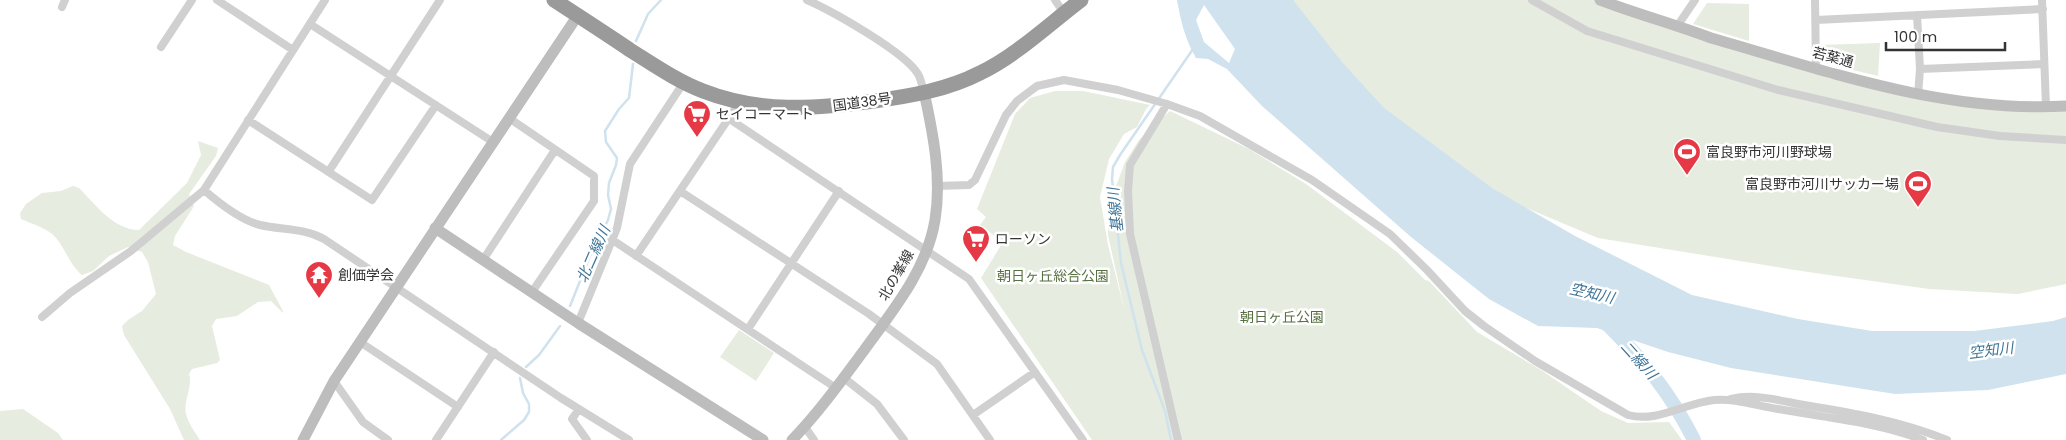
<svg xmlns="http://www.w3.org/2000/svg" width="2066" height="440" viewBox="0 0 2066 440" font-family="Poppins,'Noto Sans JP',sans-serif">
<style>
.green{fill:#e6ecdf}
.water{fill:#cfe2ee;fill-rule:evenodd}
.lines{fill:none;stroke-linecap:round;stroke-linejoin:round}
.stream{stroke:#cfe2ee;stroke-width:2.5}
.river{stroke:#cfe2ee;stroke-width:14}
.street{stroke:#d0d0d0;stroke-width:8}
.secondary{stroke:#bdbdbd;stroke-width:11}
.highway{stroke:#9a9a9a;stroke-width:15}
.labels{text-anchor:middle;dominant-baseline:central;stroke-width:5;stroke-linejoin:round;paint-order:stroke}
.street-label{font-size:14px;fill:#333;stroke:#fff}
.poi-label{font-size:14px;fill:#333;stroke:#fff;text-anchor:start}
.park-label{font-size:14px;fill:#56703f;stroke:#fff}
.water-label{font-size:15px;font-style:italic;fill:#3f7597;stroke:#fff}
</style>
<rect width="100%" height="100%" fill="#fff"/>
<path class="green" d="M1283,0H1600L1918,95L2066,106V284L2018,294L1929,289L1808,272L1598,238L1488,192L1356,90Z
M1707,3L1749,4V41L1693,24Z
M1880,43L1878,76L1820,62V45Z
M1055,91H1083L1150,105L1146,109L1137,127L1124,134L1109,159L1100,197L1108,245L1125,312L1108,235L1109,205L1125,162L1139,140L1170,111L1249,149L1306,184L1397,252L1425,280L1429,281L1477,332L1541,370L1601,411L1628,423L1669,422L1682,440H1092L981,278L1003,242L980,225L986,217L977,209L1015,114L1030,98Z
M198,141L218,148L216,156L189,194L194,206L175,236L173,245L186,252L269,285L283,311V313L271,301L258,302L237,316L216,319L212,326L220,360L217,363L192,369L189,374C193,387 183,401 186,414C188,423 195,432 200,440H184L170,409L124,335L122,326L128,320L142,311L156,294L148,262L142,252L128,247L109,256L93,271L82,275C70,265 66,250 56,238C48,228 32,224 21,219L20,213L26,204L42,193L61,191L73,186L79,188C96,205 114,230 139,230L187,183L201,155Z
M739,330L774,353L756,381L720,357Z
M23,409L58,433L63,440H0V411Z"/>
<path class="water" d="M1177,0H1293L1342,62L1384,108L1492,188L1575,236L1692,295L1798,319L1872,331H1974L2053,321L2066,317V374L1988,390L1895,394L1731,368L1668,352L1597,328L1538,326L1489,299L1411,237L1262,106L1227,69L1208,59L1196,58C1185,39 1181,22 1177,0ZM1204,5L1235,49L1229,63L1204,42L1196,20Z"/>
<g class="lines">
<path class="stream" d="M636,41L648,14L661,0
M570,306L590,256L608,220L611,209L608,195L609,183L616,165L617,158L606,142L605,131L619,109L629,98L633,64
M526,367L539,355L560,326
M501,440L524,420L529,412V404L523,393L520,378
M1171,440L1165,411L1142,350L1121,263L1112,179L1113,167L1120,155L1193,49"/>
<path class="river" d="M1605,322C1643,360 1670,392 1694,440"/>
<path class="street" d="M217,0L293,50
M807,0C832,11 905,52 918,74C921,79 922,86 924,92
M1055,0L1064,13
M1532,0L1587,31L1778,90L1937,127L2000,136L2066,140
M1815,0L1816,68
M2042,0L2046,107
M62,7L65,0
M1917,15L1920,69L1918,95
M1816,20L2043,9
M310,24L493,142
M1678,25L1695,0
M161,47L192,0
M1920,69L2044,64
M1167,104L1130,165L1128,191L1130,234L1178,440
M509,118L594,176V201L532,292
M728,118L969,279L1083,440
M248,120L372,200L436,105
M329,171L440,0
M936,186L969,185L975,180L1006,115L1017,101L1037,86L1064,80L1118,90L1167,104L1200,116L1312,180L1390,234L1427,270L1465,311L1484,326L1535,361L1628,415C1657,423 1685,403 1714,400C1735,398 1757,406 1778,409C1826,418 1878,422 1923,440
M204,190C219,203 240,220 260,225C282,230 304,228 324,239L561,398L629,440
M680,191L869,314L937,364L990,440
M611,239L836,388
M636,256L739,103
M483,260L555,150
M42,317L70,293L131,251L204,190L325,0
M578,323L617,228L630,164L684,82
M748,329L839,191
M360,342L458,407
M844,378L877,404L904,440
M334,381L363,422L388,440
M1731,399C1755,393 1781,401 1804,405C1853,413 1901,421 1947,440
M579,409L572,419L587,440
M973,415L1035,372
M805,427L814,440
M436,440L494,352"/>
<path class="secondary" d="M1600,0C1637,14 1674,24 1711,38C1827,71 1943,113 2066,106
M435,228L578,323L763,440
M303,440L334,381L578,15
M792,440C819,412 842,380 865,349C894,309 927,269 935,220C942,178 933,133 924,92"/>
<path class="highway" d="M554,0C580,17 605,33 630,50C654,65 677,81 703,91C759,113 815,109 874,101C910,96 947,90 980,73C1017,55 1048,25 1081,0"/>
</g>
<defs>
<symbol id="supermarket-pin" viewBox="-11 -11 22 30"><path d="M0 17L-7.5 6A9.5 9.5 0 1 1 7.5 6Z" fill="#e63946" stroke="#fff"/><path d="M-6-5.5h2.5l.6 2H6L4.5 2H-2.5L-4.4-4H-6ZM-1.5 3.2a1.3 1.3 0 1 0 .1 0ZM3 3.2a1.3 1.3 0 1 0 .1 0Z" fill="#fff"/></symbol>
<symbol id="stadium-pin" viewBox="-11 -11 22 30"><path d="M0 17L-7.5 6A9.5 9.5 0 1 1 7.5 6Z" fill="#e63946" stroke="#fff"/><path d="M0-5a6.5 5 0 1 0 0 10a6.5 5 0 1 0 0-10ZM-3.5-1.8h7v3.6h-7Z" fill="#fff"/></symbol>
<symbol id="temple-pin" viewBox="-11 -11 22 30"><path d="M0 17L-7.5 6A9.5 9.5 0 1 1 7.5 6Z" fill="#e63946" stroke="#fff"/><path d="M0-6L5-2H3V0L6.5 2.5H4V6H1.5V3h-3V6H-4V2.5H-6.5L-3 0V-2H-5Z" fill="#fff"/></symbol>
</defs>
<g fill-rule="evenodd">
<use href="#supermarket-pin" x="681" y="98" width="32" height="43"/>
<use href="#stadium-pin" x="1671" y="136" width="32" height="43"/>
<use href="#stadium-pin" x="1902" y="168" width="32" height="43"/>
<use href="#supermarket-pin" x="960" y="223" width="32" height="43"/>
<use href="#temple-pin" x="303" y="259" width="32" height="43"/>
</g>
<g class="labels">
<g class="street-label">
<text transform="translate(1833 57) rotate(15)">若葉通</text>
<text transform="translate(862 102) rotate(-8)">国道38号</text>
<text transform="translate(896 275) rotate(-60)">北の峯線</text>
</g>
<g class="poi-label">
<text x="716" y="114">セイコーマート</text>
<text x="1706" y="152">富良野市河川野球場</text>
<text x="1899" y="184" text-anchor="end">富良野市河川サッカー場</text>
<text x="995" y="239">ローソン</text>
<text x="338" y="275">創価学会</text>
</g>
<g class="park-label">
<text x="1053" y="276">朝日ヶ丘総合公園</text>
<text x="1282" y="317">朝日ヶ丘公園</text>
</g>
<g class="water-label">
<text transform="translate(1115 210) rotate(-96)">基線川</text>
<text transform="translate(593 254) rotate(-66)">北二線川</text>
<text transform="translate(1592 293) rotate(13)">空知川</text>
<text transform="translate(1991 350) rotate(-7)">空知川</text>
<text transform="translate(1639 360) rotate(48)">二線川</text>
</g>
</g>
<path d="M1886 42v8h119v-8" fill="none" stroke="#333333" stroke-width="2.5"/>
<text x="1894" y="42" font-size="15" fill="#333333" stroke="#ffffff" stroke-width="4" paint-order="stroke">100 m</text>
</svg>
